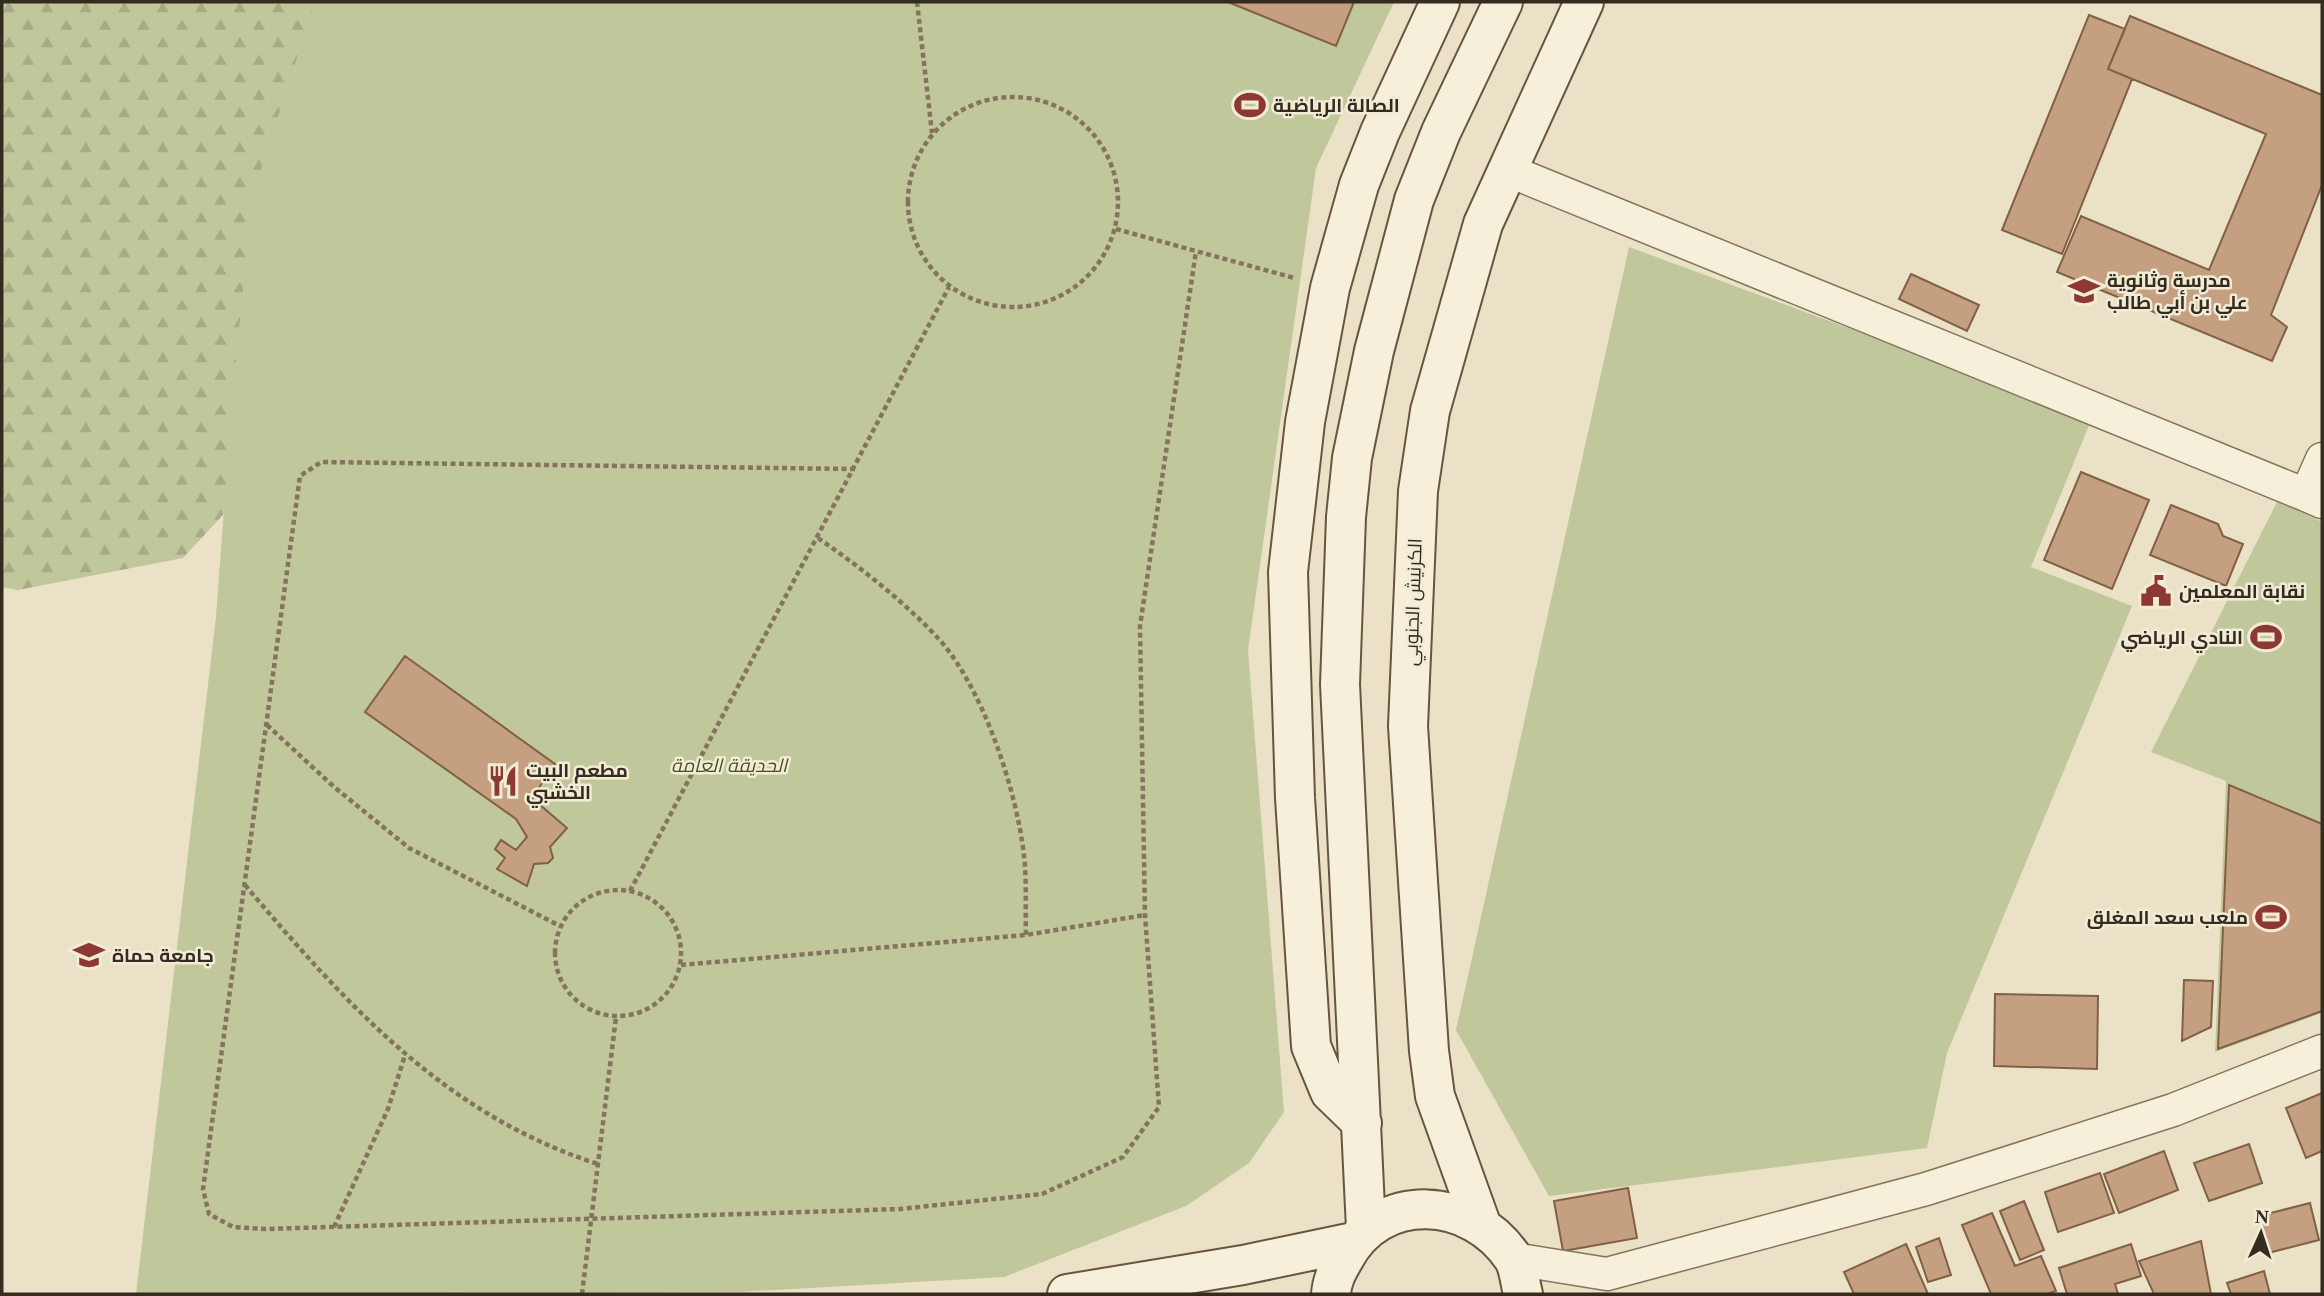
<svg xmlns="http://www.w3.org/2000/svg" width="2324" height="1296" viewBox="0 0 2324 1296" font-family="'Times New Roman',Cairo,serif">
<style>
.forest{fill:url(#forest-firs)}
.park{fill:#c0c79b}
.building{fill:#c5a080;stroke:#816046;stroke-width:2}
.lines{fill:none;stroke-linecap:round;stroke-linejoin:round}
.street-casing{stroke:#84745e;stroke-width:35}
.secondary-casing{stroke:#665541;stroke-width:42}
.path{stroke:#84745e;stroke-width:4.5;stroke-dasharray:5 3.5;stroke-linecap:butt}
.street{stroke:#f6efd9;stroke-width:32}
.secondary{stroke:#f6efd9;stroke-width:38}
.labels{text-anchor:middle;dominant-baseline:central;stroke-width:5;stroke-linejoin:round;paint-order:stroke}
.poi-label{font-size:19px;font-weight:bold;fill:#352c20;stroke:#f2ebd5;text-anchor:start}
.street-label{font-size:19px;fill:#352c20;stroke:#f2ebd5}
.park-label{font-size:19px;font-style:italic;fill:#445028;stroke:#f2ebd5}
</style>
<defs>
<pattern id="forest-firs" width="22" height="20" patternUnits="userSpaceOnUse" patternTransform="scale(1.75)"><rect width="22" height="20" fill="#c0c79b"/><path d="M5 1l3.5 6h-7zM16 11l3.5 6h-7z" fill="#a6ab85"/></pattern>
</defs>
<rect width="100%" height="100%" fill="#eae1c6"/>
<path class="forest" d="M2,2H814L259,476L183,558L18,590L2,587Z"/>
<path class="park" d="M315,2H1394L1316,168L1248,650L1284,1112L1249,1163L1186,1206L1004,1277L739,1292L136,1294L216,617L232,401L252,197Z
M1629,247L2092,418L2031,567L2132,606L1947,1053L1927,1148L1549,1196L1456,1030Z
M2278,500L2322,522V1013L2215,1052L2226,781L2151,752Z"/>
<path class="building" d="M1228,2H1354L1336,46Z
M2089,15L2125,29L2108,69L2132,79L2062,254L2002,230Z
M2130,16L2322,95V185L2271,315L2287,327L2272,361L2057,272L2081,216L2209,270L2266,134L2108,69Z
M1911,274L1979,305L1967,331L1899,299Z
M2081,472L2149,500L2112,589L2044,560Z
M2171,505L2218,524L2223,536L2243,544L2226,586L2150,555Z
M405,656L555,764L532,798L567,828L550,847L553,858L548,863L534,864L527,886L497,869L505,858L495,849L501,840L516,850L527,837L516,819L365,712Z
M2229,785L2322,824V1011L2218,1049Z
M2184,980L2213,981L2211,1027L2182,1041Z
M1995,994L2098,996L2097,1069L1994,1066Z
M2322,1093V1151L2306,1158L2286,1108Z
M2249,1144L2262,1183L2209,1201L2194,1163Z
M2164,1151L2178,1190L2119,1213L2104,1174Z
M2100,1173L2114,1213L2058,1232L2045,1192Z
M1628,1188L1637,1238L1563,1251L1554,1201Z
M2024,1201L2044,1250L2020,1260L2000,1211Z
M2310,1203L2319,1240L2268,1253L2259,1216Z
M1992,1213L2015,1266L2041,1256L2056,1291L2047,1294H1991L1962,1225Z
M1939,1238L1951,1275L1928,1282L1916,1247Z
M2201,1241L2211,1294H2154L2139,1261Z
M1906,1244L1928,1294H1854L1844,1272Z
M2131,1244L2141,1276L2115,1284L2118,1294H2067L2059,1268Z
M2264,1271L2270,1294H2231L2227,1283Z"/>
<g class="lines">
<defs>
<path id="street" d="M1507,170L2306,495
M2322,459L2306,495L2322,502
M1514,1259L1607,1274L1926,1189L2173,1110L2322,1051"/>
<path id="secondary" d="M1362,1123L1330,1092L1311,1046L1295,798L1288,572L1305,422L1330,288L1359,185L1380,132L1440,2
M1481,1224L1435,1096L1429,1051L1408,726L1418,491L1430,411L1483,224L1584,2
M1366,1229L1340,684L1346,517L1352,458L1374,351L1414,200L1441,132L1503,2
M1067,1294L1243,1265L1353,1242
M1331,1294C1332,1280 1337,1271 1344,1259C1380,1190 1472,1196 1513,1258C1519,1267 1520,1283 1523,1294"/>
</defs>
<use href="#street" class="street-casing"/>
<use href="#secondary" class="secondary-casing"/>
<path class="path" d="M917,2L932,133
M908 202a105 105 0 1 1 210 0a105 105 0 1 1-210 0Z
M1116,229L1294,278
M855,469L321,462L300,476L203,1189L209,1214L233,1227L266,1229L900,1209L1042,1194L1123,1157L1159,1107L1145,915L1140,626L1196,251
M818,538C860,567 901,599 936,636C982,684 1017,791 1024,856C1027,882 1025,909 1026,935
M267,725L333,786L409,848L560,926
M245,885C346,1004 445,1115 598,1164
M555 953a63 63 0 1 1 126 0a63 63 0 1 1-126 0Z
M630,891L949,287
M681,965L1026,935L1145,915
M334,1227L388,1109L405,1055
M582,1294L616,1017"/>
<use href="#street" class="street"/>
<use href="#secondary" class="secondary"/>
</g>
<defs>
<symbol id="stadium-bare" viewBox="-9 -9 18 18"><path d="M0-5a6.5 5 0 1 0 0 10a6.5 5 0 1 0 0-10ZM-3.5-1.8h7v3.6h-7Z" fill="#8d3833" stroke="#f2ebd5" stroke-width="2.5" paint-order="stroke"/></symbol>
<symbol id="school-bare" viewBox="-9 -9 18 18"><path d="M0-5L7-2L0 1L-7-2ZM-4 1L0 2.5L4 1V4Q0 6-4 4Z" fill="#8d3833" stroke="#f2ebd5" stroke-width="2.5" paint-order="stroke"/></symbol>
<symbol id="civic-bare" viewBox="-9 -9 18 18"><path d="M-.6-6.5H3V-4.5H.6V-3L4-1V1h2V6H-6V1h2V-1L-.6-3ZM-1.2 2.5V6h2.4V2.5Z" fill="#8d3833" stroke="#f2ebd5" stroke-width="2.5" paint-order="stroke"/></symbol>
<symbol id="restaurant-bare" viewBox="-9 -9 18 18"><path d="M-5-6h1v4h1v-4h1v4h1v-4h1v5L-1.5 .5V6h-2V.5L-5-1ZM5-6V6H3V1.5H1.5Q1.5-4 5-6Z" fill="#8d3833" stroke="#f2ebd5" stroke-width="2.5" paint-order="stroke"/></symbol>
<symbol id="university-bare" viewBox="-9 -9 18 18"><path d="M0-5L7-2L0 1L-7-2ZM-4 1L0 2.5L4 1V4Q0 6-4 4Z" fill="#8d3833" stroke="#f2ebd5" stroke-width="2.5" paint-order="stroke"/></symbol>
</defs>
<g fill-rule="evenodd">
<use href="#stadium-bare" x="1228" y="83" width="44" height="44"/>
<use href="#school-bare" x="2062" y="269" width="44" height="44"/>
<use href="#civic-bare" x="2134" y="569" width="44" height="44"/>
<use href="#stadium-bare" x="2244" y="615" width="44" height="44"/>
<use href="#restaurant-bare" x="481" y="759" width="44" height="44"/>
<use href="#stadium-bare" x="2249" y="895" width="44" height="44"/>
<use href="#university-bare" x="67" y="933" width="44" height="44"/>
</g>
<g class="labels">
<g class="poi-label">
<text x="1273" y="105">الصالة الرياضية</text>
<text x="2107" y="280">مدرسة وثانوية<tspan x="2107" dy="22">علي بن أبي طالب</tspan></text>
<text x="2179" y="591">نقابة المعلمين</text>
<text x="2243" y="637" text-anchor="end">النادي الرياضي</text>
<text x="526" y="770">مطعم البيت<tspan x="526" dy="22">الخشبي</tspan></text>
<text x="2248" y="917" text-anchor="end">ملعب سعد المغلق</text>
<text x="112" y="955">جامعة حماة</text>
</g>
<g class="street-label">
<text transform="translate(1413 602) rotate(-88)">الكرنيش الجنوبي</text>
</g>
<g class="park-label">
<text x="729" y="765">الحديقة العامة</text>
</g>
</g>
<rect width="2324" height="1296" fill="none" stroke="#352c20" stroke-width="7"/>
<g transform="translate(2261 1233) rotate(3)" stroke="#f2ebd5" stroke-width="5" paint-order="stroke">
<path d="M0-5L12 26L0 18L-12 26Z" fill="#352c20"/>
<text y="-10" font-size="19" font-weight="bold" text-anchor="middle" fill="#352c20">N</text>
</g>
</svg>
